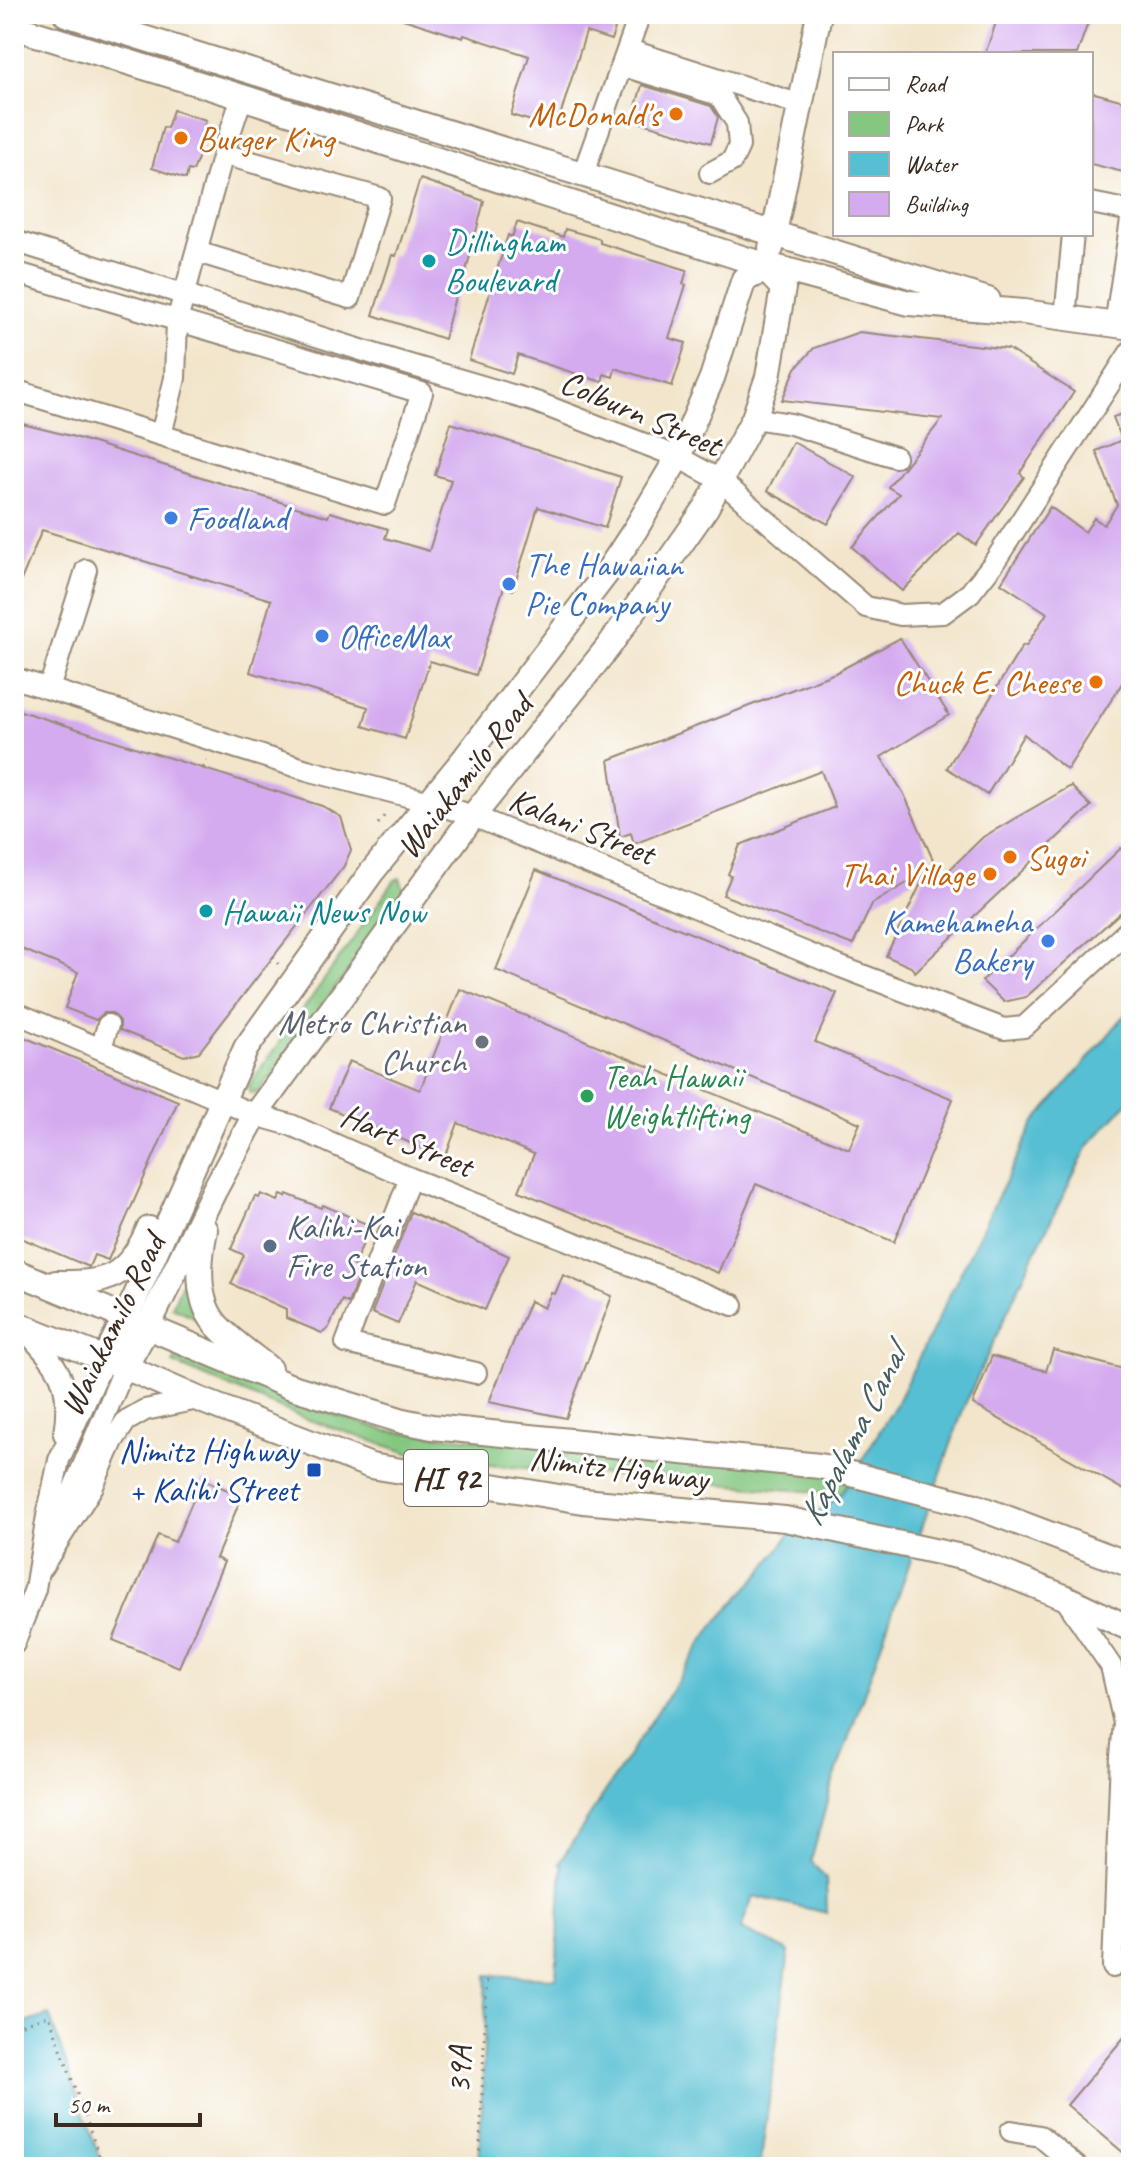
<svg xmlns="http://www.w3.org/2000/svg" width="1145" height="2181" viewBox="0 0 1145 2181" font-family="Caveat,sans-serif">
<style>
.green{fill:#85c781;stroke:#607850;stroke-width:2}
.water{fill:#57bfd3;stroke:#497478;stroke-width:2}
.building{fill:#d4abef}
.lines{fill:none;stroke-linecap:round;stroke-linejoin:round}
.minor-casing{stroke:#968874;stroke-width:24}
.major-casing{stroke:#968874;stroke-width:28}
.path{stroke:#968874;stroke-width:3;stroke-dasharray:2 6;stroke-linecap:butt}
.minor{stroke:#fff;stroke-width:20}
.major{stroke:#fff;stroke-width:24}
.food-dot{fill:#e8710a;stroke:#fff;stroke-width:3}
.culture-dot{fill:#0f9aa8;stroke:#fff;stroke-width:3}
.shop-dot{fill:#3f7fe0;stroke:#fff;stroke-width:3}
.worship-dot{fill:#6b7280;stroke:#fff;stroke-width:3}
.leisure-dot{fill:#2e9e5b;stroke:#fff;stroke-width:3}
.service-dot{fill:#5c6f8a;stroke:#fff;stroke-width:3}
.transit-dot{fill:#1a4fb4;stroke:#fff;stroke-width:3}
.labels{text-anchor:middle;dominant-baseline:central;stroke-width:6;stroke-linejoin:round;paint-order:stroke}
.shield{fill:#fff;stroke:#766a62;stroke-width:2}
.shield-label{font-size:32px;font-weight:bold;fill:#3b2a1e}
.food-label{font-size:34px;fill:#c56008;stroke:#fff;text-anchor:end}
.culture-label{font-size:34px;fill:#0d838f;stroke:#fff;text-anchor:start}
.street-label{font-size:34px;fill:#3b2a1e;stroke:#fff}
.shop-label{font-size:34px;fill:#366cbe;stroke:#fff;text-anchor:start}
.worship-label{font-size:34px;fill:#5b616d;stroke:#fff;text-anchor:end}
.leisure-label{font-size:34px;fill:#27864d;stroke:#fff;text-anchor:start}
.service-label{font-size:34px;fill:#4e5e75;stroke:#fff;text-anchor:start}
.transit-label{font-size:34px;fill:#164399;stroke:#fff;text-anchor:end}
.water-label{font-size:36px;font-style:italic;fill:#455e5d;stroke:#fff}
</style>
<rect width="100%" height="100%" fill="#fff"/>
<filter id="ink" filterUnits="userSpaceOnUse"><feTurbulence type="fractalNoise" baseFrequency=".0125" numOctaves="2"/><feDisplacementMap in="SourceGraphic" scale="16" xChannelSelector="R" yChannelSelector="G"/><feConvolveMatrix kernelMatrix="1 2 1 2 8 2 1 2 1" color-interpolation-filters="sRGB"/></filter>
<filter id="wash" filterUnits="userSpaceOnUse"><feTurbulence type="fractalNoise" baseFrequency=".006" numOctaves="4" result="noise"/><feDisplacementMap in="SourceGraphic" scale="32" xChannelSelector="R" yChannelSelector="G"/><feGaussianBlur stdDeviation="1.8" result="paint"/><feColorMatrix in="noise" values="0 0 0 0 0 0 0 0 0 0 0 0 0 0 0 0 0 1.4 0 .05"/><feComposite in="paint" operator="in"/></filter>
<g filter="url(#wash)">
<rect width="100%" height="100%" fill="#f2e5cb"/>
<path class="green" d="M400,878L405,893L259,1092L250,1093L248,1087L395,880Z
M189,1266L213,1325L172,1307Z
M179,1354L305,1406L388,1431L854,1473L841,1494L430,1460L306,1419L173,1363Z"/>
<path class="water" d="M1131,1008V1099L1088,1146L1033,1256L965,1404L830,1791L811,1861L826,1879L827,1913L753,1896L741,1929L789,1951L760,2167H479L487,1975L556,1978L562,1865L559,1863L713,1626L760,1574L789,1536L841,1494L895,1406L1034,1123Z
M49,2015L103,2167H14V2027Z"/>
<g id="blocks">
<path class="building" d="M398,14H620L611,40L586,32L560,116L554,115L552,124L546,122L545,125L511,115L529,56L464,35L463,38L397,17Z
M999,14H1091L1077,54H985Z
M642,85L711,106L718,117L711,143L632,120Z
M1091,92L1131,103V174L1091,164Z
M173,110L206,120L198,147L201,150L193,171L188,170L186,179L152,168L163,127L167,128Z
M420,179L484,201L466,271L462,270L444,339L373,315L392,255L396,256Z
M517,222L563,237L565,229L600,239V243L687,270L683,284L686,285L669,338L686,343L672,386L615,368L613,377L604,374L602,382L518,355L512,374L469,360L508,235L512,237Z
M859,332L1008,349L1074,392L1020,473L1024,477L976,545L959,533L902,591L852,547L899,494L888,487L942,419L782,400L796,368L814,348Z
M1131,411V669L1067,770L1024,734L987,795L947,768L1023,645L1026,646L1047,613L1001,583L1050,507L1085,532L1094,518L1104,525L1117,505L1096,451L1122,440L1113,417Z
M14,422L71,436L328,517L330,512L388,529L385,538L429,551L451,480L435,475L451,423L621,477L605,528L538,507L513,590L504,587L476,675L430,661L405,739L363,726L368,707L250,672L271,600L42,530L14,597Z
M793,442L856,477L828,524L767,491Z
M900,638L949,715L881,757L904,794L941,878L983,837L1071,786L1091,806L915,972L911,967L886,956L927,871L872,904L853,945L723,895L731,876L728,874L740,845L835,807L821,771L634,844L631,833L620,837L609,760L835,673Z
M14,709L322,806L341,817L351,850L344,866L199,1052L184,1056L120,1030V1021L112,1013H104L96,1020L65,1008L78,972L14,946Z
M1121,848L1131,860V903L1026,997L1004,1002L982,981Z
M536,870L837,993L815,1042L953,1099L894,1242L756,1184L718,1273L519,1191L534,1154L458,1123L445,1158L329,1108L349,1061L420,1090L460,989L849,1149L860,1123L496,970Z
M14,1033L178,1101L108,1260L94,1255L89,1267L14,1235Z
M261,1194L278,1201L281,1195L286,1197L287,1194L321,1208L323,1205L371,1226L353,1266L362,1267L348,1303L342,1300L328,1329L322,1333L286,1318V1309L231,1284L244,1255L231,1249L255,1196L259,1198Z
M411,1212L509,1256L485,1310L417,1280L398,1324L372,1313Z
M563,1275L612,1296L566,1418L489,1402L530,1301L544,1308L551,1293L555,1294Z
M1053,1350L1131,1371V1494L973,1404L992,1356L1046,1371Z
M202,1479L242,1496L216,1558L224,1562L179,1667L113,1640L158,1535L175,1542Z
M1131,2029V2159L1067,2105Z"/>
</g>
</g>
<g filter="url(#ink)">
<use href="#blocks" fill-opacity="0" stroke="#968874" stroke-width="2"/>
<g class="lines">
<defs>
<path id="minor" d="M629,50L801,105
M623,66L719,95L737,123L739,146L732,161L710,173
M583,174L640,14
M1091,203L1131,211
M14,241L393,360L536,402L678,457L720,480L866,607L901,615L943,613L970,593L993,564L1131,351
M197,252L350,298L380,198L223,154
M14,272L422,393L385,504L14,390
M1065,318L1073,234
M1115,325L1131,220
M754,418L791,424L895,457
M161,435L175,378L177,321L223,154L242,97
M14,678L307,770L430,802L473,816L841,967L1004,1029L1024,1027L1131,928
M49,689L86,570
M14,1012L255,1115L291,1125L410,1178L733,1305
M101,1048L108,1025
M410,1178L346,1343L476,1373
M21,1326C57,1365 73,1378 64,1434
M61,1518L125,1367
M42,1567L93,1486L113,1441L126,1421L145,1410L198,1399
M1064,1597L1111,1666L1124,1723
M14,1644L35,1589L47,1516L59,1460L105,1358
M1113,1967L1121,1756L1124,1723L1131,1706
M1011,2131L1040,2136L1077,2167"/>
<path id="major" d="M66,14L988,300
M14,27L242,97L745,259L909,303L1024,312L1131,327
M771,248L819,14
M205,1230C199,1259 195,1298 215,1323C229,1340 252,1355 269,1369
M14,1271L289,1386L403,1421L432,1427L820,1466L972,1505L1131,1565
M56,1283C108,1284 127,1278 149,1229
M14,1323L125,1367L198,1399L371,1466L583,1501L785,1519L966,1558L1064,1597L1131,1629
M105,1358L134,1300L246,1048L371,873L465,758L608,571L635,530L678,457L712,378L744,279L766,270
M125,1367L148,1326L214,1191L255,1115L473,816L609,646L706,508L754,418L768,377L783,288L766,270"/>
</defs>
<use href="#minor" class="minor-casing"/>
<use href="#major" class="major-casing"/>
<path class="path" d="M203,768L207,760
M378,824L385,815
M273,956L278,964
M14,2027L49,2015L103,2167
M479,2167L487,1975"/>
<use href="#minor" class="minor"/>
<use href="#major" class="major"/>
</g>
</g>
<g class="food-dot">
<circle cx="676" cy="114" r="8"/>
<circle cx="181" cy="138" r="8"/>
<circle cx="1096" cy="682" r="8"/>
<circle cx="1010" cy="857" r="8"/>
<circle cx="990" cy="874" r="8"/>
</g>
<g class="culture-dot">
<circle cx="429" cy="261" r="8"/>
<circle cx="206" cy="911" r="8"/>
</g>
<g class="shop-dot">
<circle cx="171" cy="518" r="8"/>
<circle cx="509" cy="584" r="8"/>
<circle cx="322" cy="636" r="8"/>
<circle cx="1048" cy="941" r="8"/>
</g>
<circle class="worship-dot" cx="482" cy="1042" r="8"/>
<circle class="leisure-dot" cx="587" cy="1096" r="8"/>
<circle class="service-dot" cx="270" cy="1246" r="8"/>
<rect class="transit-dot" x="306" y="1462" width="16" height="16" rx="4"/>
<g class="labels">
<rect class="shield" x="404" y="1450" width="84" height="56" rx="6"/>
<g class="shield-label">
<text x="446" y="1478">HI 92</text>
</g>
<g class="food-label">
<text x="660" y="114">McDonald's</text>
<text x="197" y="138" text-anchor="start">Burger King</text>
<text x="1080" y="682">Chuck E. Cheese</text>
<text x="1026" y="857" text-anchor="start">Sugoi</text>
<text x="974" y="874">Thai Village</text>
</g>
<g class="culture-label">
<text x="445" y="241">Dillingham<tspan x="445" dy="39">Boulevard</tspan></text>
<text x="222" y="911">Hawaii News Now</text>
</g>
<g class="street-label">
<text transform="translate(641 413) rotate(23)">Colburn Street</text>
<text transform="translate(464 776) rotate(-52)">Waiakamilo Road</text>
<text transform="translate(582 826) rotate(22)">Kalani Street</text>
<text transform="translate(407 1140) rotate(23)">Hart Street</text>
<text transform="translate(112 1325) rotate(-64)">Waiakamilo Road</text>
<text transform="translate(619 1468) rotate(7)">Nimitz Highway</text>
<text transform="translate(459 2070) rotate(-88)">39A</text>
</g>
<g class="shop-label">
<text x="187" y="518">Foodland</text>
<text x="525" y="564">The Hawaiian<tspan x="525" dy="39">Pie Company</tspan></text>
<text x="338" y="636">OfficeMax</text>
<text x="1032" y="921" text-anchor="end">Kamehameha<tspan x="1032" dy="39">Bakery</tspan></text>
</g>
<g class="worship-label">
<text x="466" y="1022">Metro Christian<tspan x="466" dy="39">Church</tspan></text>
</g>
<g class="leisure-label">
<text x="603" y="1076">Teah Hawaii<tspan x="603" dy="39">Weightlifting</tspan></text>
</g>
<g class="service-label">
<text x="286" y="1226">Kalihi-Kai<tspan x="286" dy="39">Fire Station</tspan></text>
</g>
<g class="transit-label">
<text x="298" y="1450">Nimitz Highway<tspan x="298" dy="39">+ Kalihi Street</tspan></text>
</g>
<g class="water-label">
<text transform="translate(852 1436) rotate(-63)">Kapalama Canal</text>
</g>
</g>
<rect width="1145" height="2181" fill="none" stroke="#fff" stroke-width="48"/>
<rect x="833" y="52" width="260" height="184" fill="#ffffff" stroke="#b1aaa5" stroke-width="2"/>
<rect x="849" y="78" width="40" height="12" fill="#ffffff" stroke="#b1aaa5" stroke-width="2"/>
<text x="905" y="92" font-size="24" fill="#3b2a1e">Road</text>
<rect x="849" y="112" width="40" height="24" fill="#85c781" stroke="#b1aaa5" stroke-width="2"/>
<text x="905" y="132" font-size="24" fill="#3b2a1e">Park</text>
<rect x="849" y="152" width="40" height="24" fill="#57bfd3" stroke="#b1aaa5" stroke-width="2"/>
<text x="905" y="172" font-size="24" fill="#3b2a1e">Water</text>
<rect x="849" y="192" width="40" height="24" fill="#d4abef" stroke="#b1aaa5" stroke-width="2"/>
<text x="905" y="212" font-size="24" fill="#3b2a1e">Building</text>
<path d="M56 2113v12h144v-12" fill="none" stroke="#3b2a1e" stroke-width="4"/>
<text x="68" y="2113" font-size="24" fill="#3b2a1e" stroke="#ffffff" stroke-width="6" paint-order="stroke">50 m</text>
</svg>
